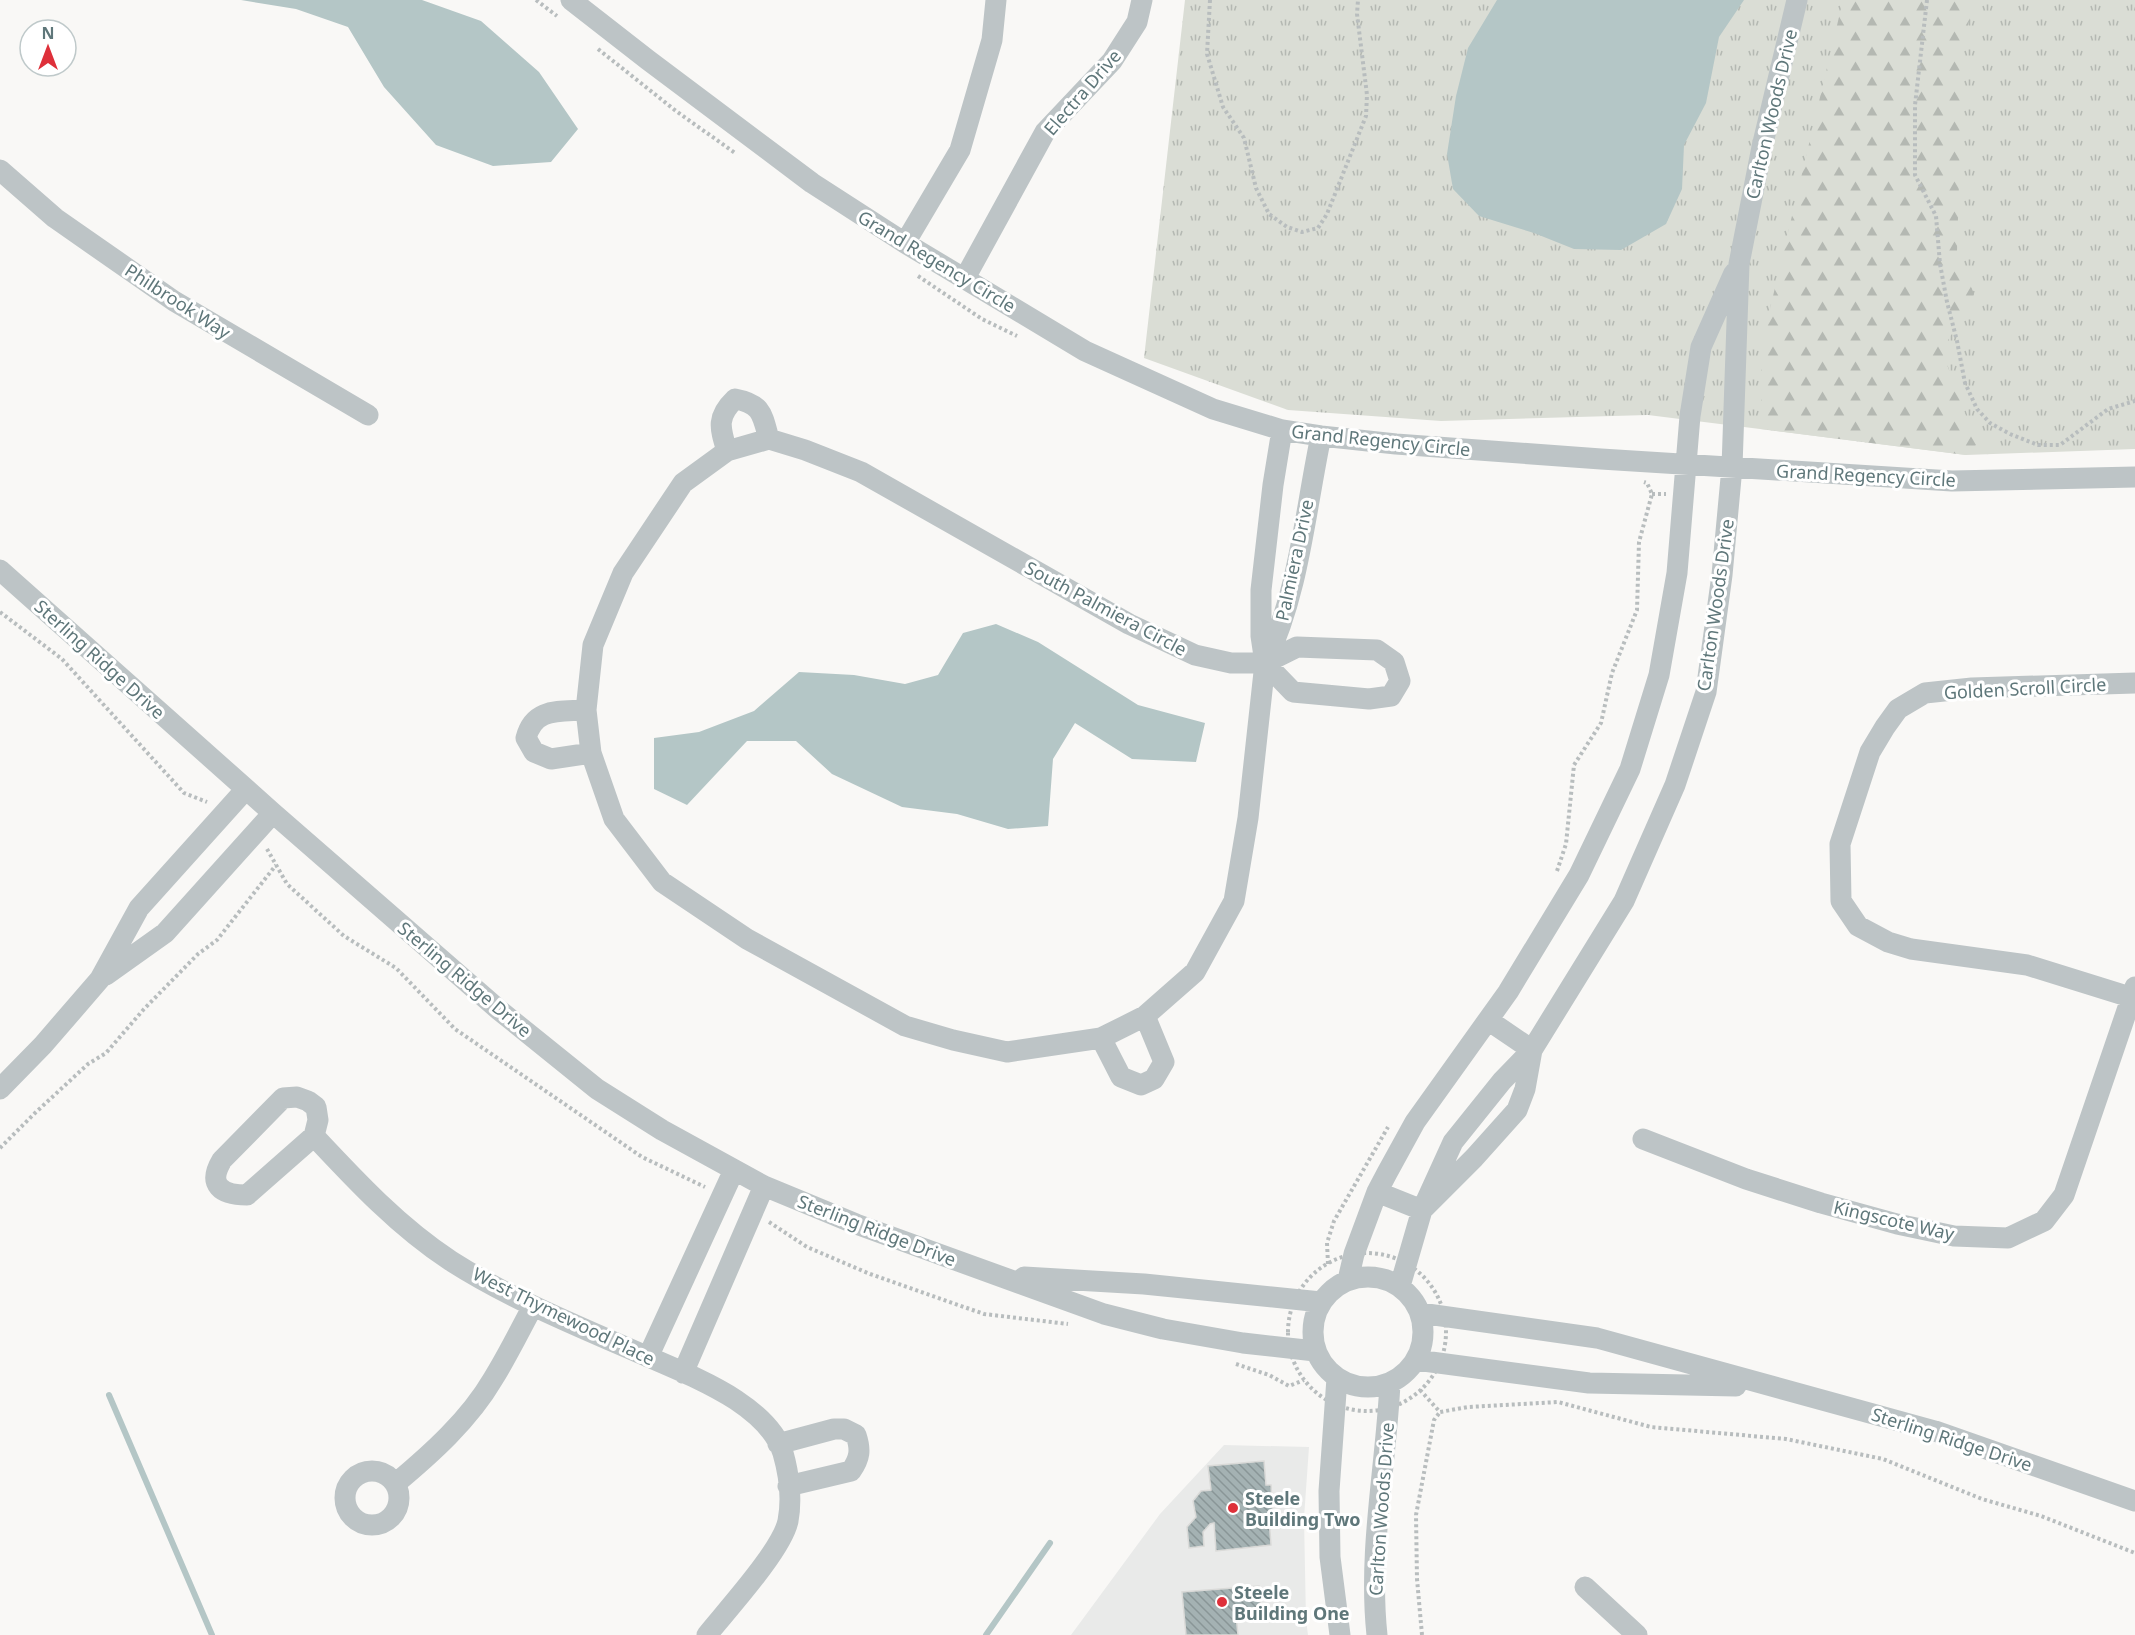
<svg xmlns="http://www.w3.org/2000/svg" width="2135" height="1635" viewBox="0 0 2135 1635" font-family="'Noto Sans',sans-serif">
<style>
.built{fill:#e9eae9}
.grass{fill:url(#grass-tufts)}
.forest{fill:url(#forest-firs)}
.water{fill:#b4c6c6}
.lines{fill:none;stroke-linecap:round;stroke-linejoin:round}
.stream{stroke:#b4c6c6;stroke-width:6}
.building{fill:url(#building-back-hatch);stroke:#dadad8;stroke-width:1.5}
.path{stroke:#b8bdbe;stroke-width:4;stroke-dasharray:3 3;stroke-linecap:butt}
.minor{stroke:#bdc4c6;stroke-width:21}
.poi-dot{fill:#de303a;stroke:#fff;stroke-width:2}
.labels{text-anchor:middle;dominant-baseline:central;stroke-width:6;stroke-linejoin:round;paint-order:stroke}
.street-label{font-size:18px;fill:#5f777a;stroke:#fff}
.poi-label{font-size:18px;font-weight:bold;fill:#5f777a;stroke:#fff;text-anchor:start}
</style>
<defs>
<pattern id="grass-tufts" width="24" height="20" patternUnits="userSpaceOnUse" patternTransform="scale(1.5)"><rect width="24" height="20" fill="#daddd5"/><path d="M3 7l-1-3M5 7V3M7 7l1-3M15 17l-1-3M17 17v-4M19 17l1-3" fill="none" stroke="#b4b8b2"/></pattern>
<pattern id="forest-firs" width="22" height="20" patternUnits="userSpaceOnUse" patternTransform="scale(1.5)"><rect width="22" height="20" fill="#daddd5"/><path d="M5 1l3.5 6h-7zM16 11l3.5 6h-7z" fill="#b4b8b2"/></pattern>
<pattern id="building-back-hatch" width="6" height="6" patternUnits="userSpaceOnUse" patternTransform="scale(1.5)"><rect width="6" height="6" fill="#a4b2b3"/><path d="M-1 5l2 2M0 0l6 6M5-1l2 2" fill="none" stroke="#899697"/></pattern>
</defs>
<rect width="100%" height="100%" fill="#f9f8f6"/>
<path class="built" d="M1224,1445L1309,1447L1304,1518L1306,1620L1308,1635H1071L1160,1514Z"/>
<path class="grass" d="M1185,0H2135V449L1966,455L1648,415L1441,421L1288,410L1144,358Z"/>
<path class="forest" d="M1843,0H1974L1963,47L1957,251L1974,294L1942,351L1966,416L1985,436L1966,455L1761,429V347Z"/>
<path class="water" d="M241,0H422L481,21L539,72L578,129L551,162L493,166L436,145L384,87L348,27L296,9Z
M1497,0H1744L1719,37L1706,103L1684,145L1682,189L1666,224L1621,250L1574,249L1534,233L1479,216L1453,189L1447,154L1456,96L1468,48Z
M996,624L1038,642L1138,705L1205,723L1196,762L1132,759L1075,723L1053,759L1048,826L1008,829L957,814L902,807L832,774L796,741H747L687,805L654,789V738L699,732L754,711L799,672L854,675L905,684L938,675L963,633Z"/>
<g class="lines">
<path class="stream" d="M109,1395L212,1635
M986,1635L1050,1543"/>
</g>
<path class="building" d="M1264,1461L1266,1485H1271L1273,1518L1269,1519L1271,1545L1216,1551L1214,1523L1210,1524L1203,1532L1204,1546L1189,1548L1187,1527L1196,1517L1193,1501L1201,1491L1211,1490L1208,1466Z
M1259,1586L1261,1613L1236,1615L1238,1635H1186L1182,1592Z"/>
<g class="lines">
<path class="path" d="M536,0L557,16
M1210,0L1207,54L1223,107L1244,138L1256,188L1269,214L1287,227L1302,232L1318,228L1327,214L1366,116L1367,95L1357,14L1358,0
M1927,0L1915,105V175L1936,216L1940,264L1947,302L1957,341L1965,383L1977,409L1990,423L2010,434L2038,445H2060L2108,409L2135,401
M598,49L676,111L735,153
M918,276L982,319L1017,336
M1652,494H1666
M0,612L62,659L184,793L207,802
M267,849L287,884L344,936L396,968L455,1029L642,1157L705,1187
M1557,871L1566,844L1574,765L1601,723L1612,673L1637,610L1639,542L1652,494L1647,483L1644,482
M0,1148L35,1113L88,1064L106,1053L144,1009L198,954L217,940L276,865
M769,1222L807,1247L870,1274L984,1314L1068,1324
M1288 1332a79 79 0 1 1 158 0a79 79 0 1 1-158 0Z
M1328,1264L1327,1243L1334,1221L1388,1127
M1236,1364L1269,1375L1289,1386L1304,1380
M1420,1390L1440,1412L1468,1407L1558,1402L1651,1427L1786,1439L1883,1459L1982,1499L2041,1516L2135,1553
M1422,1635L1417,1579L1416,1515L1434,1420L1440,1412"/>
<path class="minor" d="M571,0L648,60L812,183L905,243L1085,351L1213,409L1282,430L1321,436L1396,444L1601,459L1952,481L2135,477
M0,170L55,218L174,301L368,415
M905,243L960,150L992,40L996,0
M965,278L1045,132L1112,61L1137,22L1142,0
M727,451C720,428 716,417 735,399C762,404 762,414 769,439
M0,570L273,813L499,1010L597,1089L662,1130L764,1186L856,1224L1104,1314L1163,1329L1243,1343L1315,1351
M1265,663L1293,692L1369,699L1391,696L1400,681L1394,662L1377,650L1297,647L1265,663H1231L1195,655L1129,624L861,472L805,450L769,439L727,451L683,483L623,573L593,645L586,710L591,753L614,819L662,882L747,939L905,1026L953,1040L1007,1052L1101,1038L1145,1016L1195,972L1234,901L1248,818L1265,663L1261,636V590L1273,485L1282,430
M1265,663C1299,593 1305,512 1321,436
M586,710C559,712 534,707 526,738L534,752L551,759L591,753
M106,975L165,933L273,813
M2130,997L2027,965L1911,949L1888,942L1858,926L1841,901L1840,844L1870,752L1885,727L1898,709L1925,693L1972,688L2135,683
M1101,1038L1121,1077L1141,1085L1154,1079L1164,1062L1145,1016
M0,1089L43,1045L100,979L139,908L246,789
M297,1097L308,1101L316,1107L318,1120L314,1136L247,1195C221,1195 207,1185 222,1160L283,1098Z
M314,1136C356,1181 399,1227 451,1261C512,1300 580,1327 646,1356C676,1369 708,1382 736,1400C754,1412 776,1431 783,1453C789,1474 792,1500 788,1521C782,1550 727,1610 707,1635
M1643,1139L1746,1179L1821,1203L1897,1224L1954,1236L2008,1238L2044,1221L2064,1195L2135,987
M1377,1192L1422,1210
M1422,1210L1474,1158L1517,1110L1525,1089L1532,1050L1624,901L1675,785L1706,692L1722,575L1732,467L1739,264L1762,147L1797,0
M1313 1332a55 55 0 1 1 110 0a55 55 0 1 1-110 0Z
M1024,1277L1144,1284L1321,1302
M1348,1280L1354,1254L1377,1192L1387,1173L1415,1122L1508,992L1579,875L1630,769L1659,675L1677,573L1690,416L1701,347L1734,273
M1400,1286L1422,1210L1453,1142L1502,1081L1532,1050L1488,1020
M1420,1313L1597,1338L1935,1431L2135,1501
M648,1357L734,1170
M1416,1360L1589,1383L1736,1386
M683,1373L764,1186
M1337,1378L1329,1491L1330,1557L1340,1635
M778,1444L834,1429H844L856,1435C861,1450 860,1458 851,1471L788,1486
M345 1498a27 27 0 1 1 54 0a27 27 0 1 1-54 0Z
M395,1484C431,1454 469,1420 493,1379C508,1355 520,1330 533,1306
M1585,1587L1637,1635
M1377,1635C1368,1551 1386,1467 1390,1383"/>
</g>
<g class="poi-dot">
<circle cx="1233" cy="1508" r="6"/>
<circle cx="1222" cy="1602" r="6"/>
</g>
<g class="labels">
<g class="street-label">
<text transform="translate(1082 92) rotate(-49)">Electra Drive</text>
<text transform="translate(1771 114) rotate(-77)">Carlton Woods Drive</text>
<text transform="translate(937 261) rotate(31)">Grand Regency Circle</text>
<text transform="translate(178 301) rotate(33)">Philbrook Way</text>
<text transform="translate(1381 440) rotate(6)">Grand Regency Circle</text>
<text transform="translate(1866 475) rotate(3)">Grand Regency Circle</text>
<text transform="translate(1294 560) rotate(-78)">Palmiera Drive</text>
<text transform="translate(1715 605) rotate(-82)">Carlton Woods Drive</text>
<text transform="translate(1106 608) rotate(28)">South Palmiera Circle</text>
<text transform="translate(100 659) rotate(42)">Sterling Ridge Drive</text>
<text transform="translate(2025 688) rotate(-3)">Golden Scroll Circle</text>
<text transform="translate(465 979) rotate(40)">Sterling Ridge Drive</text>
<text transform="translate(1894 1220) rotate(13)">Kingscote Way</text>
<text transform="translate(877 1230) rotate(21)">Sterling Ridge Drive</text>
<text transform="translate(564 1316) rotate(26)">West Thymewood Place</text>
<text transform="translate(1952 1439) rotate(18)">Sterling Ridge Drive</text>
<text transform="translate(1381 1509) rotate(-86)">Carlton Woods Drive</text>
</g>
<g class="poi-label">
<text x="1245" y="1498">Steele<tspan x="1245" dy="21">Building Two</tspan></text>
<text x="1234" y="1592">Steele<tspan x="1234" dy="21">Building One</tspan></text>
</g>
</g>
<g transform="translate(48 48)"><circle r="28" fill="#ffffff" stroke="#bfc9ca" stroke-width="1.5"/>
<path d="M0-4.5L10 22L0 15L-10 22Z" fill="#de303a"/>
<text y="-9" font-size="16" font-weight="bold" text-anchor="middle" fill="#5f777a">N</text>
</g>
</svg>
